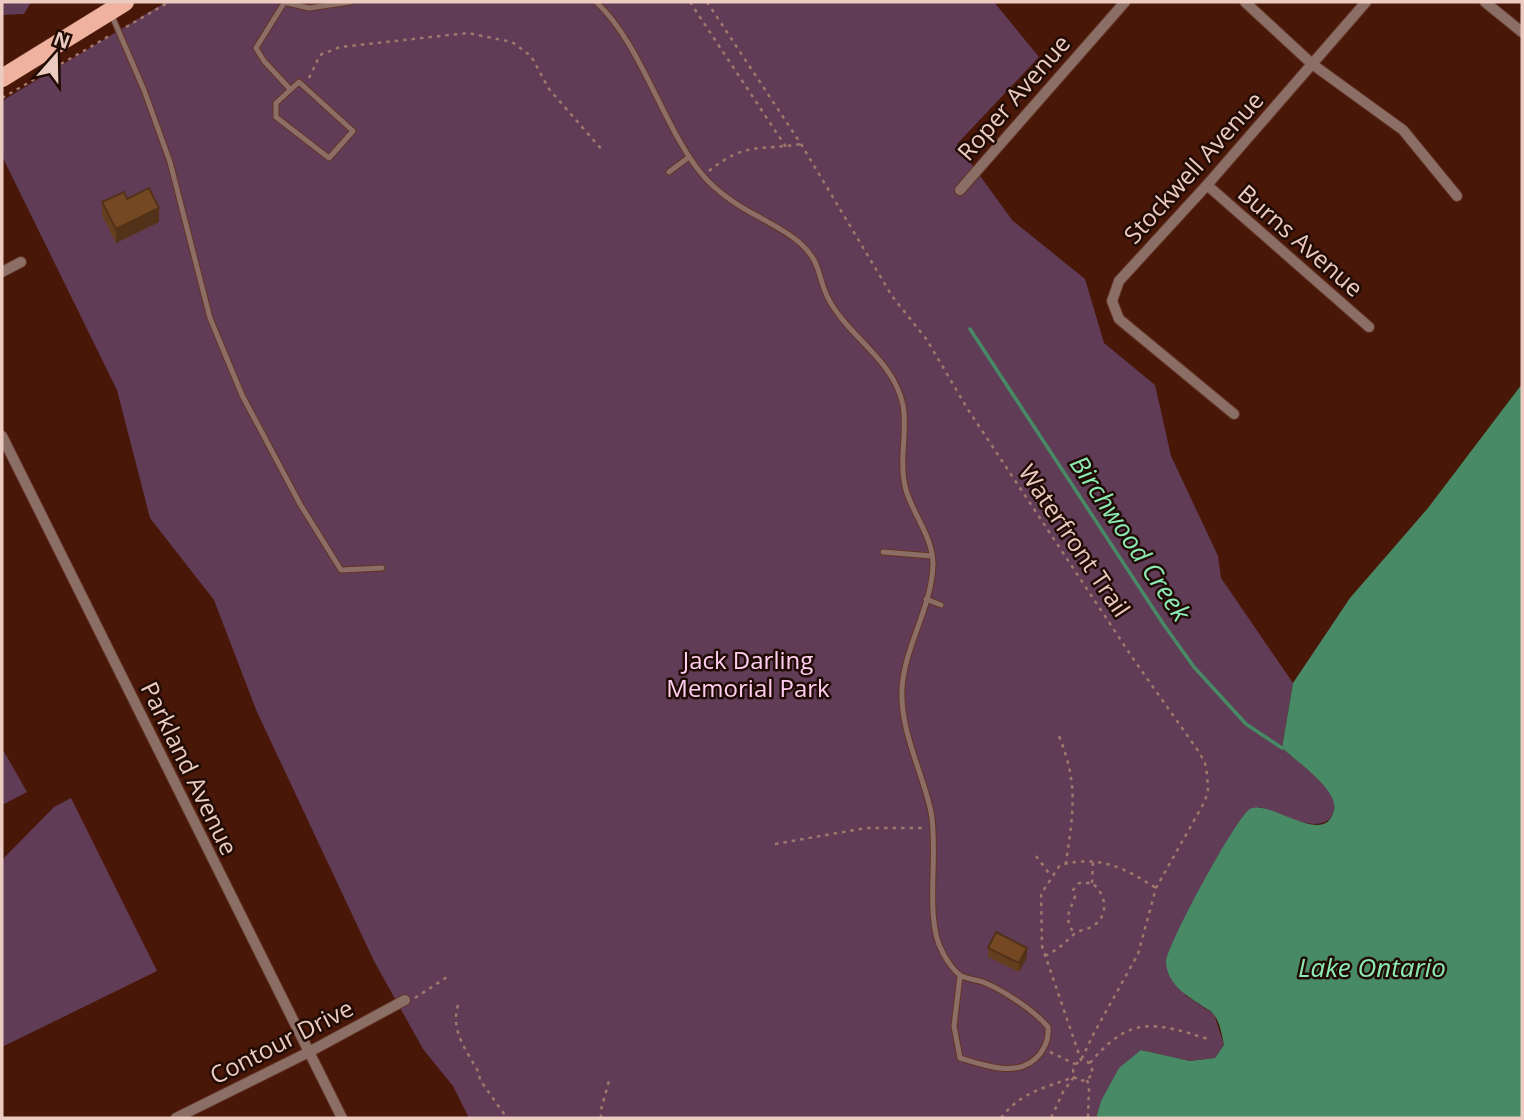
<svg xmlns="http://www.w3.org/2000/svg" width="1524" height="1120" viewBox="0 0 1524 1120" font-family="'Open Sans',sans-serif">
<style>
.green{fill:#613c57}
.water{fill:#488a65}
.lines{fill:none;stroke-linecap:round;stroke-linejoin:round}
.stream{stroke:#488a65;stroke-width:3.5}
.lane-casing{stroke:#633426;stroke-width:7}
.street-casing{stroke:#633426;stroke-width:12}
.primary-casing{stroke:#633426;stroke-width:19}
.path{stroke:#a0786b;stroke-width:2.5;stroke-dasharray:3.5 5;stroke-linecap:butt}
.lane{stroke:#8b6e65;stroke-width:5}
.street{stroke:#8b6e65;stroke-width:10}
.primary{stroke:#eeb29f;stroke-width:18}
.wall{fill:#653e1f}
.shaded-wall{fill:#523219}
.building{fill:#754824;stroke:#523219;stroke-width:2}
.labels{text-anchor:middle;dominant-baseline:central;stroke-width:5;stroke-linejoin:round;paint-order:stroke}
.street-label{font-size:24px;fill:#eccbc1;stroke:#210b05}
.park-label{font-size:24px;fill:#ffcdef;stroke:#210b05}
.water-label{font-size:26px;font-style:italic;fill:#8cebb5;stroke:#210b05}
</style>
<rect width="100%" height="100%" fill="#491708"/>
<path class="green" d="M2,2H31L24,14L2,15Z
M166,2H994L1039,57L957,144L1012,220L1085,279L1104,343L1155,385L1171,456L1218,556L1221,578L1293,683L1282,748C1296,761 1325,780 1333,797C1336,802 1335,808 1333,813C1324,838 1276,813 1259,807L1185,995L1214,1014L1224,1045L1215,1058L1190,1061L1141,1050L1101,1101L1096,1118H469L453,1086L423,1049L374,961L257,712L214,600L150,518L117,390L2,156V101Z
M2,748L27,792L2,805Z
M71,798L157,971L2,1047V860L54,807Z"/>
<path class="water" d="M1522,384V1118H1096L1101,1101L1119,1068L1141,1050L1190,1061L1215,1058L1224,1045C1222,1036 1220,1022 1214,1015C1212,1011 1205,1008 1201,1005C1185,995 1167,983 1166,962C1166,947 1236,817 1250,809C1270,798 1325,849 1334,810C1339,790 1296,761 1282,748L1293,683L1350,598L1428,508Z"/>
<g class="lines">
<path class="stream" d="M970,329L1164,625L1194,667L1246,724L1282,748"/>
<defs>
<path id="lane" d="M283,2L309,8L350,2
M596,2C639,41 661,120 697,168C713,190 736,205 759,217C773,225 788,232 800,243C821,262 817,274 827,296C847,337 893,358 903,405C908,433 898,461 906,490C913,514 933,538 933,564C932,607 905,645 902,688C900,732 922,770 931,812C939,850 924,919 942,951C945,958 954,971 960,975C966,979 977,980 983,982C1003,990 1035,1011 1048,1027C1049,1038 1046,1045 1040,1054C1020,1079 986,1066 960,1058L954,1026L960,976
M284,3L256,48L264,61L290,89
M112,16L144,90L170,162L210,318L242,395L300,504L341,570L382,568
M299,82L353,131L329,158L276,117V103Z
M669,172L689,157
M883,552L932,556
M926,599L941,605"/>
<path id="street" d="M1245,2L1312,64L1403,130L1457,196
M1485,2L1522,32
M1207,185L1369,327
M960,190L1125,2
M2,272L21,262
M1234,414L1119,319L1112,301L1119,281L1207,185L1366,2
M2,436L342,1118
M176,1118L309,1052L405,1000"/>
<path id="primary" d="M2,78L125,2"/>
</defs>
<use href="#lane" class="lane-casing"/>
<use href="#street" class="street-casing"/>
<use href="#primary" class="primary-casing"/>
<path class="path" d="M690,2L786,147
M707,2L801,144L892,296L927,340L967,408L1134,660L1199,752L1205,763L1207,774L1208,790L1205,801L1156,888L1138,954L1094,1033L1081,1060L1076,1064L1073,1070L1074,1077L1063,1092L1051,1118
M126,27L169,2
M309,78L320,55L340,47L468,33L512,42L531,56L549,89L603,151
M2,98L111,35
M709,171C746,141 759,151 801,144
M1059,736C1079,785 1073,812 1066,863
M775,844L866,828H925
M1036,856L1051,876
M1092,883L1093,862
M1045,956C1059,949 1062,945 1073,935C1078,930 1087,930 1093,926C1110,915 1106,894 1092,883H1079L1073,890L1075,897C1070,911 1063,918 1074,933
M415,998L447,977
M458,1005C450,1031 467,1051 479,1073L480,1080L507,1118
M1050,1052L1075,1064
M1090,1063C1130,1015 1154,1022 1208,1039
M1087,1080L1089,1086L1088,1118
M601,1118V1110L610,1077
M1001,1118C1021,1092 1044,1088 1074,1077L1080,1081L1087,1080L1093,1073L1090,1063L1081,1060L1042,946L1041,894L1060,865C1100,855 1123,867 1156,888"/>
<use href="#lane" class="lane"/>
<use href="#street" class="street"/>
<use href="#primary" class="primary"/>
</g>
<path class="wall" d="M102,202L159,222L116,243L102,215Z
M988,948L1027,957L1019,972L988,957Z"/>
<path class="shaded-wall" d="M159,208V222L116,243V229Z
M1027,948V957L1019,972V963Z"/>
<path class="building" d="M149,188L159,208L116,229L102,202L124,192L127,199Z
M996,932L1027,948L1019,963L988,948Z"/>
<g class="labels">
<g class="street-label">
<text transform="translate(1013 97) rotate(-49)">Roper Avenue</text>
<text transform="translate(1193 167) rotate(-48)">Stockwell Avenue</text>
<text transform="translate(1301 240) rotate(41)">Burns Avenue</text>
<text transform="translate(1075 540) rotate(56)">Waterfront Trail</text>
<text transform="translate(190 768) rotate(64)">Parkland Avenue</text>
<text transform="translate(281 1041) rotate(-27)">Contour Drive</text>
</g>
<g class="park-label">
<text x="748" y="659">Jack Darling<tspan x="748" dy="28">Memorial Park</tspan></text>
</g>
<g class="water-label">
<text transform="translate(1131 538) rotate(56)">Birchwood Creek</text>
<text x="1372" y="967">Lake Ontario</text>
</g>
</g>
<rect width="1524" height="1120" fill="none" stroke="#eccbc1" stroke-width="7"/>
<g transform="translate(56 56) rotate(20)" stroke="#210b05" stroke-width="5" paint-order="stroke">
<path d="M0-5L12 26L0 18L-12 26Z" fill="#eccbc1"/>
<text y="-10" font-size="19" font-weight="bold" text-anchor="middle" fill="#eccbc1">N</text>
</g>
</svg>
